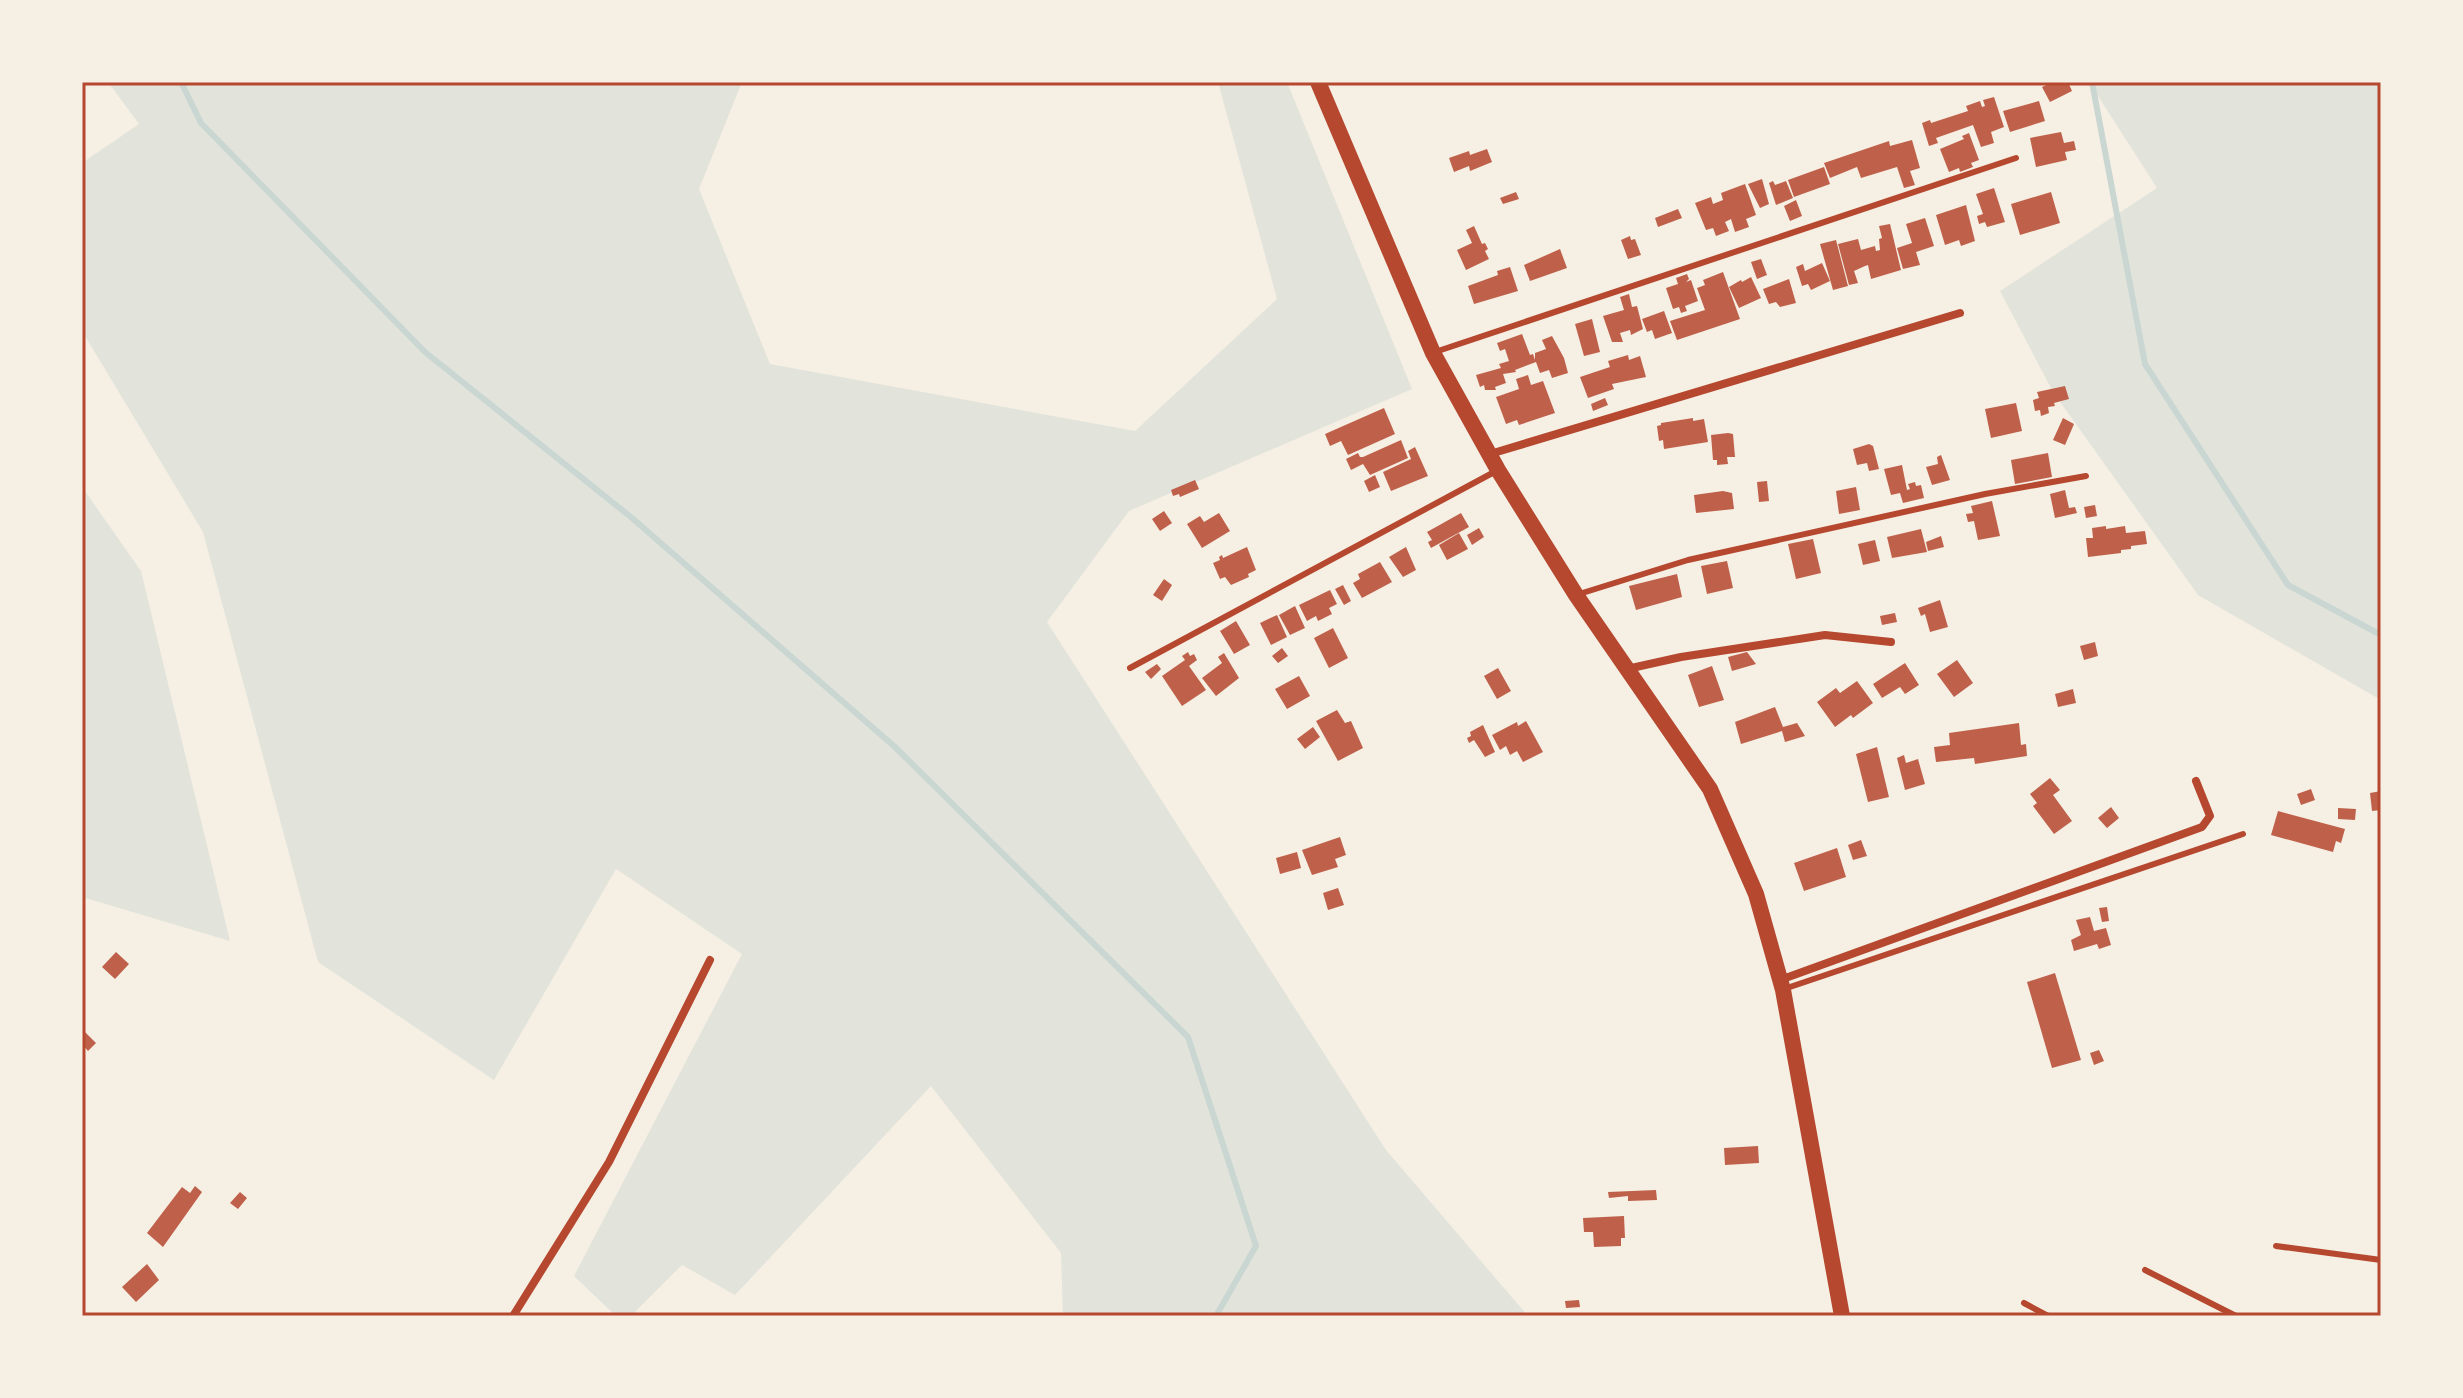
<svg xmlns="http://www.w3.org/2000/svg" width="2463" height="1398" viewBox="0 0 2463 1398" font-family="Inter,sans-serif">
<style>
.green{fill:#e2e4dc}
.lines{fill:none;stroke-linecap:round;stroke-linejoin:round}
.stream{stroke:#c9d6d2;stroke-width:6}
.building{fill:#bf614a}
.service{stroke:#b5482f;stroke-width:6}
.minor{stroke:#b5482f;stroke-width:8}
.secondary{stroke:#b5482f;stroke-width:16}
.neatline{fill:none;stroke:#b5482f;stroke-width:3}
</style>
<rect width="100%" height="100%" fill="#f6efe4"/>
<path class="green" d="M108,82H742L699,189L770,364L1135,431L1277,299L1218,82H1287L1412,389L1129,511L1047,622L1386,1150L1528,1316H1063L1061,1253L931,1086L735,1295L682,1265L631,1316H616L574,1276L742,954L616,869L494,1080L318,962L203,532L82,331V163L139,124Z
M2089,82H2381V700L2198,595L2053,392L2000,291L2157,188Z
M82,487L141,571L230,941L82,897Z"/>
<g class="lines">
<path class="stream" d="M181,82L201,123L425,352L632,518L895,747L1188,1037L1256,1246L1216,1316
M2092,82L2145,364L2288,585L2381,635"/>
</g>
<path class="building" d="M2053,82H2068L2072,91L2050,102L2042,87Z
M1994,97L2004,127L1991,132L1994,143L1981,147L1973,125L1936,138L1938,143L1929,146L1922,123L1930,120L1931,123L1968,111L1966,106L1980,101L1982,107L1985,106L1983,100Z
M2039,101L2045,121L2010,132L2003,111Z
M2061,132L2064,143L2074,141L2076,150L2065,152L2067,160L2036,167L2030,138Z
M1969,133L1979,160L1971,163L1973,167L1960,172L1959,168L1949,172L1940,149L1964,139L1962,136Z
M1912,140L1920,168L1910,171L1915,185L1904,188L1897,167L1861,178L1857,167L1830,178L1824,163L1889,141L1890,146Z
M1487,149L1492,162L1470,171L1469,166L1454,172L1449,158L1469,151L1470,155Z
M1824,167L1830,184L1794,197L1788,180Z
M1762,179L1769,204L1760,208L1748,184Z
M1773,181L1775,185L1786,181L1793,198L1776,205L1769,183Z
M1745,184L1756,215L1746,219L1749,227L1735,232L1731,219L1725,222L1729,231L1716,236L1713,228L1706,230L1695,203L1711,197L1713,204L1723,200L1721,193Z
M1994,188L2005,222L1987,227L1985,222L1979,224L1977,216L1983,214L1976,194Z
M1516,192L1519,199L1503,204L1500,198Z
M2051,192L2060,223L2020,235L2011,204Z
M1796,200L1802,216L1790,221L1784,206Z
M1966,205L1975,241L1961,246L1959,240L1945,245L1936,215Z
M1678,209L1682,218L1658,227L1655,218Z
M1925,218L1934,246L1916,252L1920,265L1903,269L1897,248L1912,243L1906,224Z
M1890,224L1901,270L1871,279L1868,265L1865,266L1854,271L1858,283L1849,285L1838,244L1858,239L1861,250L1875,246L1876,251L1880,250L1879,239L1882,238L1879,226Z
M1474,226L1482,244L1485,243L1488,249L1485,251L1489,259L1466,270L1457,250L1472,243L1466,230Z
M1630,236L1631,240L1635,239L1641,255L1628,259L1621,240Z
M1836,240L1848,286L1833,290L1820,244Z
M1560,249L1567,268L1530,281L1524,265Z
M1761,259L1767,275L1757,279L1751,262Z
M1822,263L1830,281L1811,290L1808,284L1802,286L1796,267L1803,264L1805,271Z
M1510,267L1518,291L1474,304L1468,286L1498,275L1497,271Z
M1723,272L1740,319L1677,340L1670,321L1705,310L1697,288L1705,285L1703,280Z
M1687,274L1689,279L1686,282L1691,280L1698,301L1685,306L1687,311L1681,313L1679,307L1673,309L1666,288L1678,284L1676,278Z
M1751,277L1761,298L1739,308L1729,287L1741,280L1742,282Z
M1789,279L1796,303L1780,307L1776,302L1769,304L1763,289Z
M1629,294L1632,307L1637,306L1643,329L1631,335L1630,330L1620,333L1623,342H1612L1603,316L1624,310L1620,297Z
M1664,311L1672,333L1655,339L1652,330L1647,332L1642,319Z
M1592,319L1600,352L1584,356L1575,324Z
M1522,334L1530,355L1533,354L1535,360V353L1546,349L1542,340L1552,336L1564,358L1568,373L1552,378L1549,370L1540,373L1536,362L1515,370L1516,372L1503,374L1506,383L1495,387L1496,390H1485L1484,385L1480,387L1476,375L1501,368L1499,364L1509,361L1505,349L1500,351L1497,343Z
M1628,355L1629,360L1640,356L1646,377L1612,384L1614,389L1588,398L1580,377L1610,367L1608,361Z
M1528,375L1531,385L1543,381L1555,413L1519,425L1517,420L1506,424L1496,397L1519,389L1516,379Z
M2065,386L2069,399L2054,403L2055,406L2048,407L2049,413L2041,416L2040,410L2035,411L2033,400L2039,398L2037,392Z
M1605,398L1608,405L1593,411L1591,404Z
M2016,403L2022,431L1991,438L1985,409Z
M1384,408L1395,434L1348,455L1341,441L1330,446L1325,434Z
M1693,418V421L1704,419L1708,442L1664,449L1663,440L1659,441L1657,426L1661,425V423Z
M2063,418L2074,424L2065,445L2053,440Z
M1728,433L1733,434L1735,457H1727L1728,464L1717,465V460H1713L1711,435Z
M1401,440L1408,458L1370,475L1363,464L1351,470L1346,459L1358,453L1360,457H1363Z
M1869,444L1873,446L1879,469L1869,471L1867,463L1857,465L1853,449Z
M1415,447L1428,476L1391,491L1383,472L1411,459L1408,451Z
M2048,453L2052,477L2015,484L2011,460Z
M1941,455L1950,480L1932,485L1926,467L1938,464L1937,457Z
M1902,465L1907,490L1910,489L1908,484L1915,482L1916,486L1921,485L1924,498L1903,503L1900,493L1891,495L1884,469Z
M1375,475L1380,487L1369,492L1364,481Z
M1195,480L1199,489L1180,497L1179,494L1173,496L1171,490Z
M1767,481L1769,501L1759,502L1757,482Z
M1856,487L1860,510L1839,514L1836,491Z
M2065,490L2069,508L2075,507L2077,513L2055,518L2050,494Z
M1723,491L1732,493L1734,509L1696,513L1694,495Z
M1992,501L2000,536L1978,540L1974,521L1968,522L1966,514L1973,513L1971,506Z
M2095,505L2097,516L2086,518L2084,507Z
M1164,511L1172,523L1160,531L1152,519Z
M1219,513L1230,531L1202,548L1187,524L1200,516L1204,522Z
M1461,513L1469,527L1431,548L1428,542L1432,540L1427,532Z
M2106,526V529L2125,526L2126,533L2145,531L2147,544L2131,546V549L2121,550V553L2088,557L2086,538H2093L2092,528Z
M1479,528L1484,537L1472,545L1467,535Z
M1921,529L1927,552L1892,558L1887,537Z
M1459,533L1468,549L1447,560L1439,545Z
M1941,536L1944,547L1928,551L1926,542Z
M1813,539L1821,573L1796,579L1788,544Z
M1875,540L1880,561L1863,565L1858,544Z
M1247,547L1256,570L1248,574L1249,577L1231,585L1225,577L1220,579L1213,563L1220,560L1219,557L1222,555L1223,558Z
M1406,547L1416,570L1403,577L1389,557Z
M1727,561L1733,588L1707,594L1701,566Z
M1380,562L1392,582L1362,598L1353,583L1360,579L1358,574Z
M1677,574L1682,597L1636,610L1629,586Z
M1164,579L1172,585L1162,601L1153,595Z
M1343,585L1351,601L1344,605L1335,589Z
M1330,590L1337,604L1329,608L1332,614L1318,621L1316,616L1307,621L1299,605Z
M1940,600L1948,627L1930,632L1925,614L1921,616L1918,608Z
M1295,606L1305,628L1290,635L1279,615Z
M1895,613L1897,622L1882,625L1880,616Z
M1277,615L1287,637L1271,645L1260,623Z
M1236,621L1250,645L1234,654L1220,631Z
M1333,628L1348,658L1329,668L1314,638Z
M2095,642L2098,656L2084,660L2080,646Z
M1282,648L1288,656L1278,663L1272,656Z
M1188,652L1190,656L1194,654L1197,660L1189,666L1206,690L1182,706L1162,676L1185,660L1182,656Z
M1747,652L1756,664L1732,671L1728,657Z
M1224,653L1239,678L1216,696L1202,678L1222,663L1218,657Z
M1957,660L1973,683L1954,697L1937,674Z
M1905,663L1919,685L1905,694L1900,687L1882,698L1873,684Z
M1157,664L1161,669L1151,679L1145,672Z
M1712,666L1724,700L1699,707L1688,675Z
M1498,668L1511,691L1497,699L1484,676Z
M1299,676L1310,696L1287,709L1275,689Z
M1857,681L1873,703L1853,718L1851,715L1835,727L1817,702L1836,688L1840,693Z
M2073,689L2076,703L2058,707L2055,694Z
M1775,707L1783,727L1797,723L1805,736L1785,742L1782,731L1741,744L1735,722Z
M1337,710L1345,723L1351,721L1363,748L1338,761L1316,721Z
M1526,721L1543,752L1523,762L1517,751L1510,755L1506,746L1500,750L1492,735L1517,722L1518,726Z
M2019,723L2021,745L2026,744L2027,756L1975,764L1974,758L1936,762L1934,747L1950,745L1949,733Z
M1483,725L1495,752L1485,757L1474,740L1469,743L1467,738L1471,736L1470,732Z
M1313,727L1320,737L1305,749L1297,739Z
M1877,747L1889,797L1868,802L1856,754Z
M1904,755L1906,763L1918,759L1925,784L1905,790L1897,758Z
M2050,778L2060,790L2053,795L2072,821L2054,834L2033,806L2037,803L2030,794Z
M2311,789L2315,800L2301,805L2297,794Z
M2381,791V810L2372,811L2370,793Z
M2111,807L2119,818L2107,828L2098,818Z
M2338,808L2356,809L2355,820L2338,819Z
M2278,811L2345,829L2341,843L2336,841L2333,852L2271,835Z
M1340,837L1346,855L1335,859L1338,867L1312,875L1302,850Z
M1861,840L1867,856L1853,860L1848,845Z
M1837,848L1846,877L1804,891L1794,863Z
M1297,852L1301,868L1280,874L1276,858Z
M1338,888L1344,905L1328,910L1323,893Z
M2107,907L2109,921L2102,922L2099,908Z
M2090,917L2094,931L2106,928L2111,945L2099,949L2097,944L2074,951L2071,940L2081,935L2076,920Z
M116,952L129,964L115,979L102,967Z
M2055,973L2081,1060L2052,1068L2027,982Z
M82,1029L96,1043L88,1051L82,1044Z
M2099,1050L2104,1061L2094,1065L2090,1053Z
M1758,1146L1759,1163L1725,1165L1724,1148Z
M195,1186L202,1192L163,1247L147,1233L182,1187L190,1193Z
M1656,1190L1657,1200L1628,1201V1196L1609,1198L1608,1192Z
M240,1192L247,1198L238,1209L230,1203Z
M1624,1216L1625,1238H1621V1246L1594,1247L1593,1232H1584L1583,1218Z
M147,1264L159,1280L136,1302L122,1287Z
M1579,1300L1580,1307L1566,1308L1565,1301Z"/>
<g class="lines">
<path class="service" d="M1435,352L2016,158
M1576,595L1688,560L1985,494L2086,476
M1130,668L1498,470
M1784,989L2243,834
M2276,1246L2381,1260
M2145,1270L2236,1316
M2024,1303L2048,1316"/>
<path class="minor" d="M1490,454L1960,313
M1627,669L1681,657L1825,635L1891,642
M1780,980L2202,827L2210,816L2196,781
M513,1316L609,1162L710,960"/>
<path class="secondary" d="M1318,82L1433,353L1498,470L1576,595L1710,789L1756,894L1783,990L1842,1316"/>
</g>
<rect width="2463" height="1398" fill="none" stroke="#f6efe4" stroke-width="168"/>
<rect x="84" y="84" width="2295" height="1230" class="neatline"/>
</svg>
